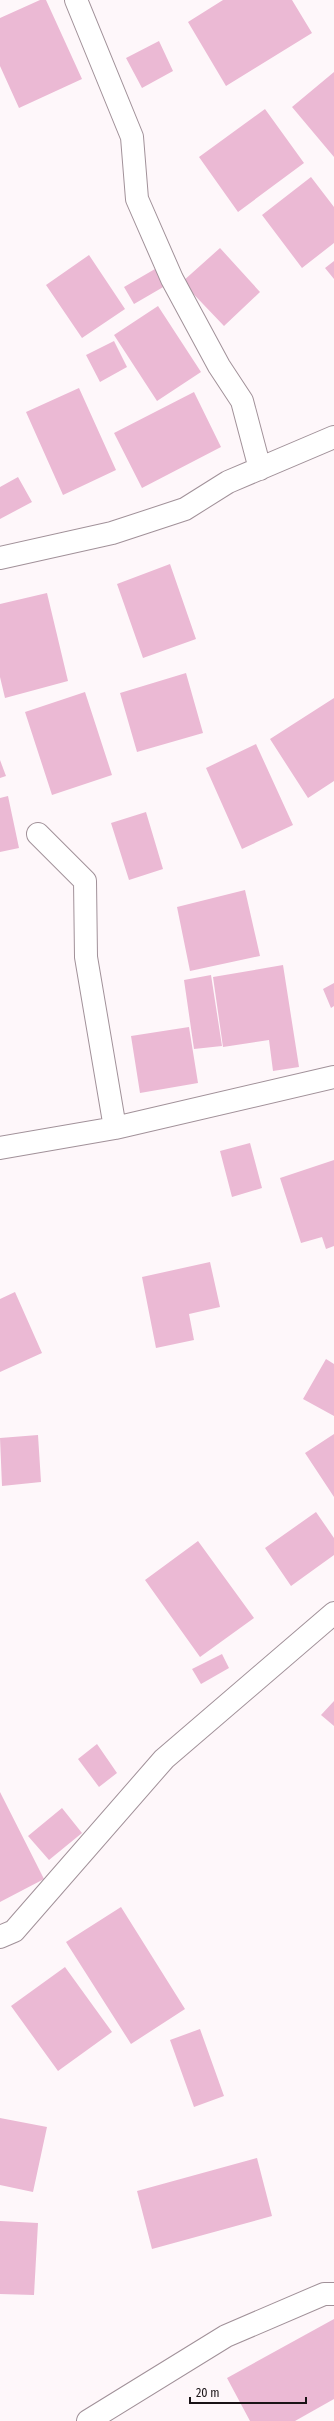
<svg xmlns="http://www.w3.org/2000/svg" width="334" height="2421" viewBox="0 0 334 2421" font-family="'Fira Sans Condensed',sans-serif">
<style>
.building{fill:#ebb9d4}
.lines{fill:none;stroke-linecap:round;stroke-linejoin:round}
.street-casing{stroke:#a19199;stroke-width:24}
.street{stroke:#fff;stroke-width:22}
</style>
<rect width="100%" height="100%" fill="#fef7fa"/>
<path class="building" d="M40,0H46L82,79L19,108L0,66V18Z
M223,0H292L312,33L226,86L188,22Z
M159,41L173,71L142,88L126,58Z
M334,72V157L292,107Z
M265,109L304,163L238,212L199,157Z
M311,177L334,207V243L302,268L262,215Z
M220,248L260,292L224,326L182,282Z
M89,255L125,309L82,338L46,285Z
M334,261V279L325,268Z
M155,269L165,286L134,304L124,287Z
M158,306L201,372L157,401L114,335Z
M114,341L127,367L100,382L86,355Z
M79,388L116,470L63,495L26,412Z
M194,392L221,447L142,488L114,433Z
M18,477L32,502L0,519V487Z
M170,564L196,639L143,658L117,584Z
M47,593L68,681L5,698L0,677V604Z
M186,673L203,733L137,752L120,693Z
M85,692L112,775L52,795L25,712Z
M334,698V781L308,798L270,739Z
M256,744L293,825L242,849L206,768Z
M0,760L6,776L0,778Z
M8,796L19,848L0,852V798Z
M146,812L163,869L129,880L111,823Z
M245,890L260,956L190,971L177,907Z
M283,965L299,1067L273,1071L269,1040L223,1047L213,977Z
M211,975L222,1046L194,1049L184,980Z
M334,983V1006L331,1008L323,989Z
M189,1027L198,1083L140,1093L131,1036Z
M250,1143L262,1188L232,1197L220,1151Z
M334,1160V1246L326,1249L322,1237L301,1243L280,1178Z
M210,1262L220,1307L189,1314L194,1340L156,1348L142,1277Z
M15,1292L42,1353L0,1372V1299Z
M326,1359L334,1364V1416L303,1399Z
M334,1434V1497L305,1453Z
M38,1435L41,1482L2,1486L0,1438Z
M316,1512L334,1538V1555L291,1586L265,1548Z
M198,1541L254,1618L200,1657L145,1580Z
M222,1654L229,1668L201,1684L192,1669Z
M334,1701V1726L321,1715Z
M97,1744L117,1773L99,1787L78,1759Z
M0,1792L44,1879L0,1902Z
M62,1808L82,1833L49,1860L28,1836Z
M121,1907L185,2009L131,2044L66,1942Z
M65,1967L112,2032L58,2071L11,2006Z
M200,2029L224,2096L194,2107L170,2040Z
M0,2118L47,2127L33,2192L0,2185Z
M257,2158L272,2216L152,2249L137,2191Z
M0,2221L38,2223L34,2295L0,2294Z
M334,2319V2399L295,2421H250L227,2378Z"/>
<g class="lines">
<defs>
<path id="street" d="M76,0L132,137L137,199L172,279L219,366L242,401L260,469
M0,558L112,533L185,509L228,482L334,437
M38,834L85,881L86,957L115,1128
M0,1148L115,1128L334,1077
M0,1937L14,1931L164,1759L334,1613
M88,2421L226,2336L324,2294H334"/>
</defs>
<use href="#street" class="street-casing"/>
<use href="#street" class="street"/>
</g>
<path d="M190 2397v6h116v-6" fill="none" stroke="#191316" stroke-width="2"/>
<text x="196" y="2397" font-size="12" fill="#191316" stroke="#fef7fa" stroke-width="3" paint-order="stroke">20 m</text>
</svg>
